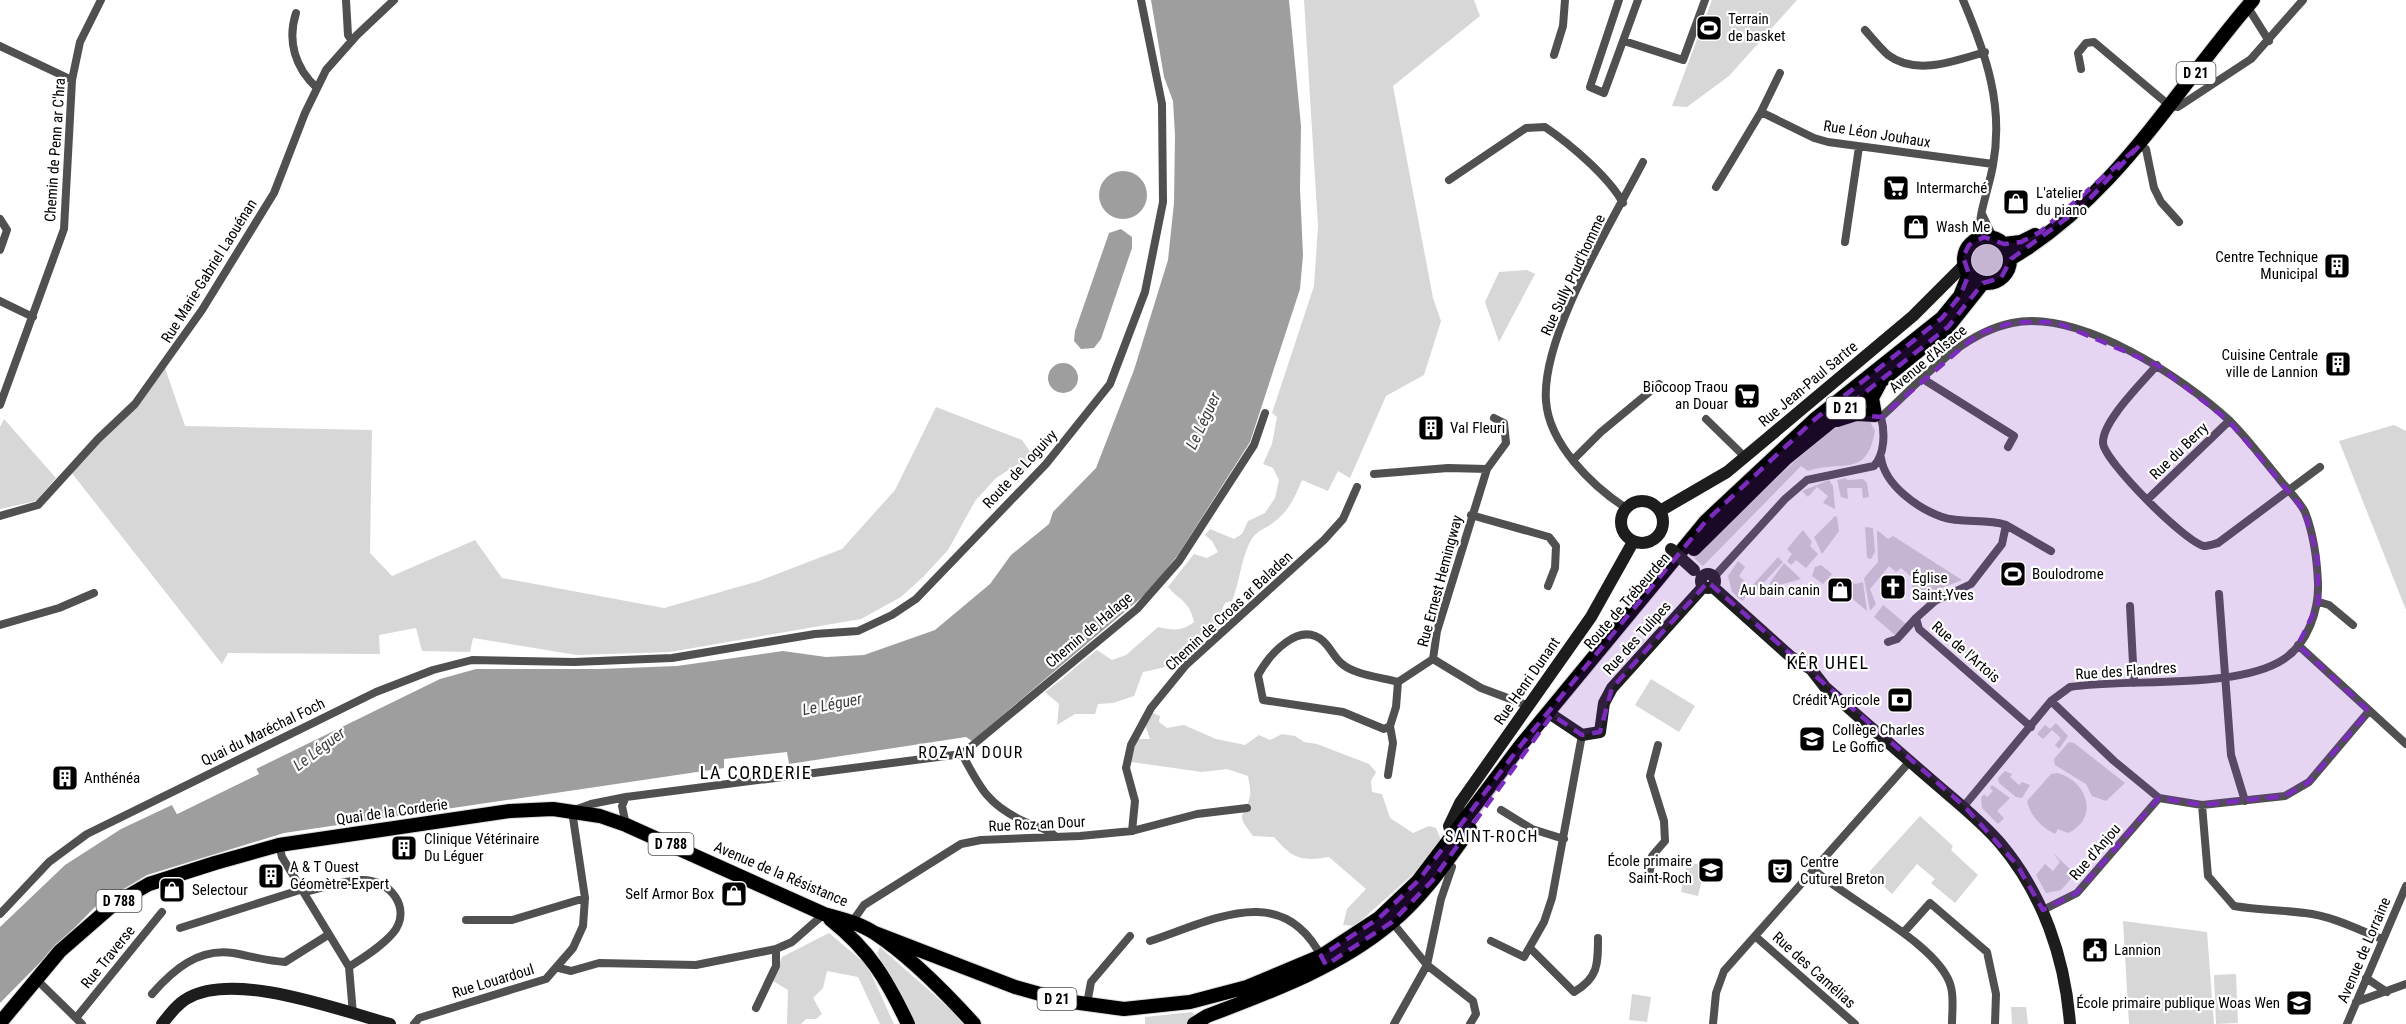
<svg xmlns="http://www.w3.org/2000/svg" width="2406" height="1024" viewBox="0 0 2406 1024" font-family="'Roboto Condensed',sans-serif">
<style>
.green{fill:#d7d7d7}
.water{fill:#9e9e9e}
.pier{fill:#fff}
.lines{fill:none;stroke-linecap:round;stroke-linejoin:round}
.primary-casing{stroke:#dbdbdb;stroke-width:16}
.minor{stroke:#505050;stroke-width:8}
.secondary{stroke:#1d1d1d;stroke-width:12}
.primary{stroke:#000;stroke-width:14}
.secondary-bridge{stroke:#1d1d1d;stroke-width:12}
.marked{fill:#7b2cbf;fill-opacity:0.2;stroke:#7b2cbf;stroke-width:4.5;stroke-dasharray:12 8;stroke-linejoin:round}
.labels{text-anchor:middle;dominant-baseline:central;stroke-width:4.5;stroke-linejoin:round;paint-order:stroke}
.shield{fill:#fff;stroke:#4c4c4c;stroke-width:1.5}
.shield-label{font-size:14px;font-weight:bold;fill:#000}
.poi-label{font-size:15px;fill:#000;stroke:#fff;text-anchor:start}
.street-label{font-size:15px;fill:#000;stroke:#fff}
.water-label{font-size:16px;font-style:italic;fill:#3f3f3f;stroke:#fff}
.neighbourhood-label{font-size:16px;letter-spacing:1.5px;fill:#000;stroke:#fff}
.quarter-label{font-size:18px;letter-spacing:1.5px;fill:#000;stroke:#fff}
</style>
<rect width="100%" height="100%" fill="#fff"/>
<path class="green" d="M1304,0H1474L1480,16L1393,86L1433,298L1441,321L1424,375L1386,396L1350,478L1338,471L1328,491L1302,480C1295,497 1289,511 1274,522C1268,527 1260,530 1255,535C1242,549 1240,583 1232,601L1225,603L1220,614L1219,627L1175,665L1143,672L1134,696L1113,703L1098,704L1095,714H1075L1057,725L1059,704L1045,692C1064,679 1079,663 1097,650L1112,660L1126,655L1158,627C1173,630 1181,632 1194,622C1189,600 1181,602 1168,587L1194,554L1207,558L1218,552L1212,541L1205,535L1210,529L1234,539L1242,534L1248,521L1265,513L1275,498L1279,480L1273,468L1263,464L1272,444L1277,417L1272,413L1314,286L1318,226Z
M1712,0H1797L1729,76L1687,107L1672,106Z
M1972 260a15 15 0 1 1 30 0a15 15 0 1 1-30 0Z
M1527,270L1535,274L1499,342L1485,302L1499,272Z
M164,365L185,426L372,430L370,553L392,576L475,540L502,578L664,608L759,581L842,549L895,490L936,407L1022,440L1035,459L1027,471L1018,464L996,478L975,501L948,550L923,577L901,597L861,619L670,652L577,655L473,638L470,652L422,651L416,628L379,635L380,654L228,653L222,664L71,472Z
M4,419L56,478L36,501L0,509V427Z
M1852,420H1869L1875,431C1866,479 1844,459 1808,471L1801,466L1703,566L1694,558C1725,526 1756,496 1789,467C1809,449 1827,430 1852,420Z
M2394,425L2406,431V610L2339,441Z
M1846,478L1847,480L1863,479L1867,483L1869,497L1863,498L1862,488H1847L1848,499L1841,497L1837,480Z
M1829,480L1833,486L1835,509L1823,503L1828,496L1817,487L1808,497L1802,491Z
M1835,516L1837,517L1839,531L1822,554L1814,537Z
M1865,527L1873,528L1875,552L1871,559L1867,558Z
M1803,530L1812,542L1810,546L1818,554L1806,568L1796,560L1791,565L1787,561L1792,554L1787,549Z
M1877,530L1888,539L1893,536L1962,580L1939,589L1926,602L1911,585L1915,580L1901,568L1896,572L1889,566L1870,589L1876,604L1870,611L1864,578L1878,562Z
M1778,557L1783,562L1757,590L1754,588L1742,601L1732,592L1728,576L1738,561L1745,567L1739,576L1751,587Z
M1784,563L1801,579L1773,587L1769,584Z
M1821,565L1832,574L1823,584L1812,576L1815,567Z
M1849,579L1855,584L1863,582L1867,611L1848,595L1853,589L1843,585Z
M1883,605L1906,624L1895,635L1874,617Z
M1651,679L1695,706L1679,732L1635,705Z
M1153,713L1160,716L1159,722L1167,728L1184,725L1216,739L1245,745L1259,735L1270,740L1282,734L1295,736L1304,742L1317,744L1369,764L1376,772L1371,781L1372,792L1382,794L1390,818L1413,833L1429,826L1436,828L1442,842L1429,860L1355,926L1343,925L1347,909L1366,889L1329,857C1301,862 1292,858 1274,837L1253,836C1234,811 1244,820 1250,796C1251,791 1249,782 1248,776L1227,769L1202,772L1131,762L1137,739H1150L1145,725Z
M2056,723L2068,736L2059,749L2055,745L2061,738L2052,730L2043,739L2037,734L2045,725L2050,729Z
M2069,742L2074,743L2125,783L2106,801L2092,796L2086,784L2055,765L2054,759Z
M2005,771L2012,774L2010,777L2019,785L2022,782L2030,785L2022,798L2016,797L1999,783L1998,778Z
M2057,773C2087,780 2100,818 2068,833L2058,829L2055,834C2041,827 2031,817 2027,801L2051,774Z
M1992,785L2010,798L1997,811L2004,818L1998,824L1982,808L1981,798L1984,794L1987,797L1993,791L1990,788Z
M1920,816L1953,846L1951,850L1978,875L1955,903L1931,883L1935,879L1917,864L1892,894L1869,872Z
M2052,852L2075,874L2061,890L2046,893L2036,875L2045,864L2053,871L2060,862Z
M1687,862L1705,866L1698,896L1681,892Z
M2123,921L2207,932L2214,1024H2129Z
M829,933L867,965L894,1024H880L858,977L827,971L823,988L813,998L822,1014L816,1019H806L801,1024H787L788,990L773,981L782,957Z
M880,947L960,1018L965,1024H915L877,953Z
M2236,974L2238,1023L2216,1024L2214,975Z
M1632,994L1651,997L1647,1022L1629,1020Z
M2011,1007H2026L2028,1024H2012Z
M1192,1012L1195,1016L1187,1024H1145V1017Z"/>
<path class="water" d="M1151,0H1289L1301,126L1300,189L1303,255L1300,289L1250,442L1178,555L1148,592L972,741L966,737L789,764L787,752L724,759V768L284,833L147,875L97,905L0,1003V927L65,865L121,829L172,805L177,814L258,774L256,769L440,679L476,669H600L677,666L783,651L826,657L864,655L935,630L990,584L1011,555L1049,524L1053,512L1096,468L1134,370L1168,260L1174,203L1175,135L1173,101L1164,77Z
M1099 195a24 24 0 1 1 48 0a24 24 0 1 1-48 0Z
M1121,229L1132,237V248L1101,339L1094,348L1081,349L1074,341L1075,331L1109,233Z
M1048 378a15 15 0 1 1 30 0a15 15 0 1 1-30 0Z"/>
<path class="pier" d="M255,766L259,774L177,814L171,803H174L178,810L255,773Z"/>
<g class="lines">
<defs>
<path id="primary" d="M1964 260a23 23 0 1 1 46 0a23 23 0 1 1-46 0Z
M2004,244L2021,242L2035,235
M2010,259C2116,197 2174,91 2253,0
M1837,420L1856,414L1875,415L1872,398L1879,385
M1694,549L1786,458L1948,327L1983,283
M830,919C870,951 886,978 908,1024
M875,933L1015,987L1065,1001L1124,1009L1190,1002L1247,987L1321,956L1379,918L1418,881L1521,745L1706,521L1814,420L1942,318L1960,296L1969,274
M0,1023L60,951L114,904L149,884L215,863L279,845L510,811L553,809L600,816L626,825L824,914C842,919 860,923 876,934C912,958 945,992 974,1024
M1194,1024L1207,1016C1270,992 1339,967 1391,923C1423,897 1446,862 1470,829"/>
</defs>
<use href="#primary" class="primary-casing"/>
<path class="minor" d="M346,0L348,35L352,41
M1619,0L1590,87L1604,93L1638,0
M1963,0C1986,54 2004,106 1993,165C1989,189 1978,214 1979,238
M2247,6L2269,41
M296,13C287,41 295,68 317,88
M1865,30C1872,38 1880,48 1888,55C1916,76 1955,61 1985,52
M1624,41L1683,60L1705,0
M0,46L72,80
M1554,55L1563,26L1565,0
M2081,69L2078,53L2086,43L2094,42L2170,106L2178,107L2251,59L2303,0
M1761,112L1780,73
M2139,146L2146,149L2154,188L2161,202L2179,222
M1449,180L1526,128L1545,127C1570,144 1609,177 1623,203
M1716,187L1761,112L1814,138L1828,142L1993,164
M1982,214L1993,237
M0,219L7,230L0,250
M1845,242L1859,147
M0,301L33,317
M2157,365C2143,382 2102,421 2103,443C2104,461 2185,542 2204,546C2208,546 2214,544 2218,543L2320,467
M1923,379L2014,436L2008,447
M0,405L64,229L72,80L80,42L101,0
M1881,417C1920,382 1959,334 2012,323C2079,309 2183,377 2230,421C2247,438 2262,458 2277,476C2285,487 2299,500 2305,512C2314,535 2317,559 2318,583C2319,610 2308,643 2284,659C2238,690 2127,678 2070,687L2051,701L1964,806
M1494,418L1504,423L1506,443L1487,469L1437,631L1433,659L1481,688L1529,706
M1706,419L1745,457
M1881,458C1885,485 1917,508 1942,517C1962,524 1986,518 2006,525L2002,544L1971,584L1935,601L1916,618L1919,629L2031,727
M1573,460L1601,432L1659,384
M1374,474L1448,468L1487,469
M2147,500L2229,421
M1626,508C1592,486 1549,444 1546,401C1541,336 1612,222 1643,162
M1471,515L1549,537L1556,546L1555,568L1548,586
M0,516L38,505L98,439L135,404L202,310L274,193L305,113L326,70L357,35L394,0
M2006,525L2051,551
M1714,577L1785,499L1807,480L1874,466C1885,454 1885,432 1881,417
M2219,594L2231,755L2245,801
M2319,602L2329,605L2353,625
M2130,606L2134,683
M0,625L59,608L94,593
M1888,642L1897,639L1916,618
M2298,645L2406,744
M1398,682L1396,707L1390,726L1384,729L1343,712L1263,700L1258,675C1269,655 1299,620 1323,641C1330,647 1334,657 1341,663C1354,675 1380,677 1398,682L1433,659
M2051,701L2114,761L2159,798L2202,805L2285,796L2309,782L2369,711
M962,754L1137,609L1179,561L1254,445L1265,413
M962,754C980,788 988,805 1025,822C1036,827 1046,827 1055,836
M1388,775L1393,743L1390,726
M626,797L622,806L626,825
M2202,805L2208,876L2234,906C2258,910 2281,910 2305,913C2332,916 2357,929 2382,939
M1501,810L1532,829L1564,839
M1132,831L1135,801L1126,768L1131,745L1151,708L1186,665L1324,540L1343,519L1357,487
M279,845L282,857L349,967L353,1014
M1813,869C1847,900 1941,945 1951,987C1954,998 1952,1013 1952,1024
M1649,877L1652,856L1665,841L1664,821L1650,776L1658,745
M305,892C323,888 342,881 360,880C390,878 413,909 393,933C381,947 364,957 349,967
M2043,910L2077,893L2159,798
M0,914L49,862L87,834L376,692L433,670L472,660L574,662L672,658L815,634L858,631L892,615L916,599L1046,464L1110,384L1145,292L1163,202L1162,104L1141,0
M466,920H512L585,898
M852,922L864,905L961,844L981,840L1080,836L1132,831L1197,814L1247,808
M1392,922L1427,965L1473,1001L1476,1014L1470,1024
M180,928L303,889
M1904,932L1930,903L1987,952L1996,994L1995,1024
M1755,936L1855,1024
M1150,941C1213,920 1283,880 1322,958
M1491,941L1524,957L1544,922L1552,898L1582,735
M1531,949L1574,992C1598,978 1598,965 1598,938
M559,968L571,971L599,963L696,965L776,949L792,942L824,914
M35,978L82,1024
M2366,978L2387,992
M152,994C173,970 198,948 233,953C250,956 267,961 285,962L328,935
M2356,1002L2406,984
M1087,1004L1091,982L1130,936
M756,1008L776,966V949
M76,1018L162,912
M414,1024L419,1018L546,979L573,948L583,926L585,898L572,811L591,804L626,797L962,754
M1394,1024L1427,965L1441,899L1452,867
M1713,1024L1716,993L1724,971L1911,760
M2347,1024L2406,886"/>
<path class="secondary" d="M1621 522a21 21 0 1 1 42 0a21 21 0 1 1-42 0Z
M1660,511L1727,472L1913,316L1964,265
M1701 581a7 7 0 1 1 14 0a7 7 0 1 1-14 0Z
M1713,587L1791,657L1811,669L1825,687C1862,720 1899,752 1936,784C1958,803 1981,821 2000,843C2043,894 2065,958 2070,1024
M1552,715L1582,735L1600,732L1604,703L1612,688L1703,587
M1452,837L1449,826L1460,803L1591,617L1633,542
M162,1024C169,1015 178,1003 188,998C235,971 339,1010 390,1024"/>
<use href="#primary" class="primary"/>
<path class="secondary-bridge" d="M1671,549L1694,570"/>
</g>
<path class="marked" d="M2139,146L2082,207L2011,259L2001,278L1983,283L1948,327L1839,413L1881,417L1979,333L2014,322H2056L2157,365L2229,421L2304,510L2317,554L2319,602L2298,645L2369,711L2309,782L2285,796L2202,805L2159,798L2077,893L2043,910L2017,865L1964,806L1708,582L1612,688L1600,732L1582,735L1552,715L1432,881L1392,922L1326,965L1321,956L1379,918L1418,881L1521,745L1706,521L1814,420L1942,318L1960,296L1969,274L1963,257L1969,245L1984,237L2004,244L2021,242L2040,232Z"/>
<defs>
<symbol id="stadium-square" viewBox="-11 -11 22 22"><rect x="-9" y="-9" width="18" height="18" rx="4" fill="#000" stroke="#fff"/><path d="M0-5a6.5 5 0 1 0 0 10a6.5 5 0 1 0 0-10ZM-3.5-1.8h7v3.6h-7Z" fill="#fff"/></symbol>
<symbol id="supermarket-square" viewBox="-11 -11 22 22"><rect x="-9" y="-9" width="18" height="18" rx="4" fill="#000" stroke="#fff"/><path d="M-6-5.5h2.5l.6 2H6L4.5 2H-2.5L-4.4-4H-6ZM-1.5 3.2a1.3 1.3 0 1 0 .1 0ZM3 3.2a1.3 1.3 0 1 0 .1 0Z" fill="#fff"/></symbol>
<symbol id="shop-square" viewBox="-11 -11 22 22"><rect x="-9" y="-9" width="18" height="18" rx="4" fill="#000" stroke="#fff"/><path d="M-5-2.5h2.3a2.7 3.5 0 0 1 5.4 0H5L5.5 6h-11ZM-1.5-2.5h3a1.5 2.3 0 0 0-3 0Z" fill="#fff"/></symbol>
<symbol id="building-square" viewBox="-11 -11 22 22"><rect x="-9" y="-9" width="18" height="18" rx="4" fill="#000" stroke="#fff"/><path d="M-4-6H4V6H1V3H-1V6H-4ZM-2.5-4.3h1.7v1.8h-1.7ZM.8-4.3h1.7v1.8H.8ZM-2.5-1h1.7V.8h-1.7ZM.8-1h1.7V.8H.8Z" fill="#fff"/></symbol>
<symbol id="church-square" viewBox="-11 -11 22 22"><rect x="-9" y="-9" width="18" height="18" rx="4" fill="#000" stroke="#fff"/><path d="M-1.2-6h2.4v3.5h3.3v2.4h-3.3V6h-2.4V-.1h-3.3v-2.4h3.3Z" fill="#fff"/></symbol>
<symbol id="bank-square" viewBox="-11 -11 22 22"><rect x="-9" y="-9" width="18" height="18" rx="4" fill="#000" stroke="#fff"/><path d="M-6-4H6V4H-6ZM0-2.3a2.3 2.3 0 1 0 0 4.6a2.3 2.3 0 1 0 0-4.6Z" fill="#fff"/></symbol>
<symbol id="school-square" viewBox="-11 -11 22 22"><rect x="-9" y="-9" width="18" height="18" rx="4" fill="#000" stroke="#fff"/><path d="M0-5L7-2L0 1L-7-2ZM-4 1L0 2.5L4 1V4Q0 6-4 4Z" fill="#fff"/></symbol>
<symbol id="theatre-square" viewBox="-11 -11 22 22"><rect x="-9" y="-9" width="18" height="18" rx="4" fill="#000" stroke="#fff"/><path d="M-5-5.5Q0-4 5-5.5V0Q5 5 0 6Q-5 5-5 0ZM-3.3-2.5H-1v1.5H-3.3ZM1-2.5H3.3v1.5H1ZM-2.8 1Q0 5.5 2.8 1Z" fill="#fff"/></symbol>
<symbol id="civic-square" viewBox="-11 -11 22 22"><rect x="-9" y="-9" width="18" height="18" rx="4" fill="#000" stroke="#fff"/><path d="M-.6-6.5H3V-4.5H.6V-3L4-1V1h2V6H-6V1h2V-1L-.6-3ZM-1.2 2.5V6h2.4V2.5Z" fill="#fff"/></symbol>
</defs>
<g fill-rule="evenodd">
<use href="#stadium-square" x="1694" y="13" width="30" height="30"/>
<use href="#supermarket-square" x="1881" y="173" width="30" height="30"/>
<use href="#shop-square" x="2001" y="187" width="30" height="30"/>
<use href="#shop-square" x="1901" y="212" width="30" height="30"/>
<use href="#building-square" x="2322" y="251" width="30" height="30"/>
<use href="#building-square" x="2323" y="349" width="30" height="30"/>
<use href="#supermarket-square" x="1732" y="381" width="30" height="30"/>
<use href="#building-square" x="1416" y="413" width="30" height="30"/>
<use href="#stadium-square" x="1998" y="559" width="30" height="30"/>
<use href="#church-square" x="1878" y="572" width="30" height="30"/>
<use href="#shop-square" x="1825" y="575" width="30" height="30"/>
<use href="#bank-square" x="1885" y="685" width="30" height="30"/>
<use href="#school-square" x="1797" y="724" width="30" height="30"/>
<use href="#building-square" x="50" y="763" width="30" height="30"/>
<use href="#building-square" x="389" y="833" width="30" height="30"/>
<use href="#school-square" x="1696" y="855" width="30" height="30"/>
<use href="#theatre-square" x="1765" y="856" width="30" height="30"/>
<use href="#building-square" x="256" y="861" width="30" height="30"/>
<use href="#shop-square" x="157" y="875" width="30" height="30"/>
<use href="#shop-square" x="719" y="879" width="30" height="30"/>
<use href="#civic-square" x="2080" y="935" width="30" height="30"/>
<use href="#school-square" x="2284" y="988" width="30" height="30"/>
</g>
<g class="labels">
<g class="shield">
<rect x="2176.5" y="62" width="39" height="22" rx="4.5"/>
<rect x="1826.5" y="397" width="39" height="22" rx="4.5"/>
<rect x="648.5" y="833" width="45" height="22" rx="4.5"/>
<rect x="96.5" y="890" width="45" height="22" rx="4.5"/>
<rect x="1037.5" y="988" width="39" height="22" rx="4.5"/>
</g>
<g class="shield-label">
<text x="2196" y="73">D 21</text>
<text x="1846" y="408">D 21</text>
<text x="671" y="844">D 788</text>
<text x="119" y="901">D 788</text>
<text x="1057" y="999">D 21</text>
</g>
<g class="poi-label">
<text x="1728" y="19">Terrain<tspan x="1728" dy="17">de basket</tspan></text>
<text x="1916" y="188">Intermarché</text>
<text x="2036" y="193">L'atelier<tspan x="2036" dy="17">du piano</tspan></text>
<text x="1936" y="227">Wash Me</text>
<text x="2318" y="257" text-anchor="end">Centre Technique<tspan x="2318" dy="17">Municipal</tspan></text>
<text x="2318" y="355" text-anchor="end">Cuisine Centrale<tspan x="2318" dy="17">ville de Lannion</tspan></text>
<text x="1728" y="387" text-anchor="end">Biocoop Traou<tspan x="1728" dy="17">an Douar</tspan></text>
<text x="1450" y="428">Val Fleuri</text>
<text x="2032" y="574">Boulodrome</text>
<text x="1912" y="578">Église<tspan x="1912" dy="17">Saint-Yves</tspan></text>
<text x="1820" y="590" text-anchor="end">Au bain canin</text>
<text x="1880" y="700" text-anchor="end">Crédit Agricole</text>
<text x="1832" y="730">Collège Charles<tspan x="1832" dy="17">Le Goffic</tspan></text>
<text x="84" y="778">Anthénéa</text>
<text x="424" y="839">Clinique Vétérinaire<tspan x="424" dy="17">Du Léguer</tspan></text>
<text x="1692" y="861" text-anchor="end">École primaire<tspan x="1692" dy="17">Saint-Roch</tspan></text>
<text x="1800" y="862">Centre<tspan x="1800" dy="17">Cuturel Breton</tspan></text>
<text x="290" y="867">A &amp; T Ouest<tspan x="290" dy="17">Géomètre-Expert</tspan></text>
<text x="192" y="890">Selectour</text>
<text x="714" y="894" text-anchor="end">Self Armor Box</text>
<text x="2114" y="950">Lannion</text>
<text x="2280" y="1003" text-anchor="end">École primaire publique Woas Wen</text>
</g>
<g class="street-label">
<text transform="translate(1877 134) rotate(9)">Rue Léon Jouhaux</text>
<text transform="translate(55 150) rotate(-86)">Chemin de Penn ar C'hra</text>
<text transform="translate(209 271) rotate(-58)">Rue Marie-Gabriel Laouénan</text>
<text transform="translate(1573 275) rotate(-65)">Rue Sully Prud'homme</text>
<text transform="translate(1928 359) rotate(-40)">Avenue d'Alsace</text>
<text transform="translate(1808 384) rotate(-40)">Rue Jean-Paul Sartre</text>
<text transform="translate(2179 451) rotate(-44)">Rue du Berry</text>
<text transform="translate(1020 469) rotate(-47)">Route de Loguivy</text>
<text transform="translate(1440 581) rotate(-75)">Rue Ernest Hemingway</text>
<text transform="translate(1627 601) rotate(-49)">Route de Trébeurden</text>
<text transform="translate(1229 611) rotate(-43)">Chemin de Croas ar Baladen</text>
<text transform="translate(1089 630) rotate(-40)">Chemin de Halage</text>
<text transform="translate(1637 638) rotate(-48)">Rue des Tulipes</text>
<text transform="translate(1966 652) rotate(41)">Rue de l'Artois</text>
<text transform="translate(2126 671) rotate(-4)">Rue des Flandres</text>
<text transform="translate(1527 681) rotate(-55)">Rue Henri Dunant</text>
<text transform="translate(263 732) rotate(-26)">Quai du Maréchal Foch</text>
<text transform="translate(392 812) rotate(-8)">Quai de la Corderie</text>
<text transform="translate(1037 824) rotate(-3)">Rue Roz an Dour</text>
<text transform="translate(2095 852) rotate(-49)">Rue d'Anjou</text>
<text transform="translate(781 874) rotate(23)">Avenue de la Résistance</text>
<text transform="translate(2364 950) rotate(-67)">Avenue de Lorraine</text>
<text transform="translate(108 957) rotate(-51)">Rue Traverse</text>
<text transform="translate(1814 970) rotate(42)">Rue des Camélias</text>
<text transform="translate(493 981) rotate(-17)">Rue Louardoul</text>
</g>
<g class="water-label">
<text transform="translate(1203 421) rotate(-65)">Le Léguer</text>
<text transform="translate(832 704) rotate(-11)">Le Léguer</text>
<text transform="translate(319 749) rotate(-37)">Le Léguer</text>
</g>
<g class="neighbourhood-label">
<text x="971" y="752">ROZ AN DOUR</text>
<text x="1492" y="836">SAINT-ROCH</text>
</g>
<g class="quarter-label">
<text x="1828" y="662">KÊR UHEL</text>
<text x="756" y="772">LA CORDERIE</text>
</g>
</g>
</svg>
